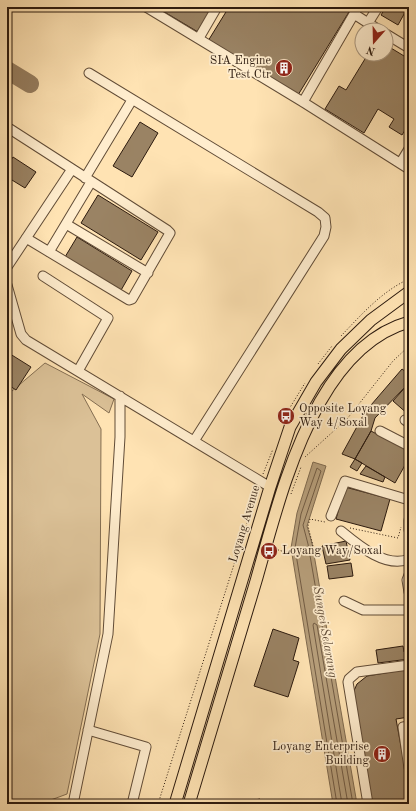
<svg xmlns="http://www.w3.org/2000/svg" width="416" height="811" viewBox="0 0 416 811" font-family="'Old Standard TT',serif">
<style>
.green{fill:#dbc197;stroke:#846e52}
.water{fill:#b79f7b;stroke:#7f6a4f}
.lines{fill:none;stroke-linecap:round;stroke-linejoin:round}
.shore{stroke:#725c44;stroke-width:1}
.taxiway{stroke:#967e60;stroke-width:18}
.building{fill:#9a8364;stroke:#2c1a0e}
.minor-casing{stroke:#614c37;stroke-width:11}
.major-casing{stroke:#2c1a0e;stroke-width:13}
.path{stroke:#2c1a0e;stroke-width:1;stroke-dasharray:1 2;stroke-linecap:butt}
.minor{stroke:#ffedce;stroke-width:9}
.major{stroke:#ffe3b3;stroke-width:11}
.labels{text-anchor:middle;dominant-baseline:central;stroke-width:3.5;stroke-linejoin:round;paint-order:stroke}
.poi-label{font-size:12px;fill:#2c1a0e;stroke:#ffedce;text-anchor:end}
.street-label{font-size:12px;fill:#2c1a0e;stroke:#ffedce}
.water-label{font-size:13px;font-style:italic;fill:#644f3a;stroke:#ffedce}
</style>
<rect width="100%" height="100%" fill="#ffe3b3"/>
<filter id="stains"><feTurbulence type="fractalNoise" baseFrequency=".005" numOctaves="4"/><feColorMatrix values="0 0 0 0 .2 0 0 0 0 .09 0 0 0 0 .02 0 0 0 .5 -.17"/></filter>
<radialGradient id="worn" r=".72"><stop offset=".6" stop-color="#630" stop-opacity="0"/><stop offset="1" stop-color="#630" stop-opacity=".3"/></radialGradient>
<path class="green" d="M45,363L114,399L109,413L82,394L101,429L100,634L67,794L40,804H7V392L12,391Z"/>
<path class="water" d="M313,462L326,466L307,526L312,543L357,804H333L291,548L297,513Z"/>
<g class="lines">
<path class="shore" d="M337,804L295,548L301,514L317,468L321,471L303,525L308,544L353,804
M342,804L313,625L314,623L317,625L348,804"/>
<path class="taxiway" d="M7,70L30,84"/>
</g>
<path class="building" d="M156,7H213L198,32Z
M229,7H352L298,95L208,41Z
M386,7H408L398,25L381,15Z
M386,45L409,59V129L407,127L402,135L389,127L394,119L378,109L364,133L325,109L339,86L346,90L368,54H386Z
M140,122L158,133L132,177L113,166Z
M13,157L36,172L25,188L7,177V166Z
M98,195L158,232L141,260L81,223Z
M77,237L132,271L120,292L65,257Z
M7,352L31,367L16,390L7,384Z
M402,369L409,374V383L375,418L371,431L355,459L342,454L365,412Z
M409,383V415L393,401Z
M371,431L409,451V458L395,483L355,459Z
M355,459L362,463L357,471L350,467Z
M366,466L385,477L383,482L360,474Z
M345,487L390,499L381,531L336,519Z
M346,541L350,560L326,564L322,546Z
M351,563L353,576L329,579L327,566Z
M273,629L299,638L293,660L299,662L288,697L254,686Z
M403,646L404,652L409,651V659L378,663L376,650Z
M409,669V717L396,719L409,790V804H371L352,695L357,684L367,676Z
M260,799L261,804H238V803Z"/>
<g class="lines">
<defs>
<path id="minor" d="M146,7L303,102L409,169
M354,14L379,30
M368,23L378,7
M386,34L409,48
M199,38L217,7
M89,73L318,212L325,218L326,227L324,236L194,441
M303,102L358,7
M7,129H10L167,230L170,233L132,299L129,300L26,238
M401,162L409,149
M85,178L132,100
M66,224L148,273
M49,252L91,182
M7,267L72,169
M43,276L108,318L78,371
M7,285L21,334L26,340L270,487
M405,420L409,423
M380,431L409,446
M331,516L345,481L409,500
M409,520V530
M341,531C358,545 386,569 409,559
M409,575L407,580L409,592
M344,601L363,610H409
M409,726L403,727L409,768
M88,730L146,747L132,804
M73,804L108,634L120,437V396
M368,804L348,682L349,679L357,672L409,665"/>
<path id="major" d="M175,804L270,487L290,427L316,382L341,349L371,320L409,292
M189,804C211,730 234,656 256,581C273,521 289,457 320,402C340,367 369,333 409,322"/>
</defs>
<use href="#minor" class="minor-casing"/>
<use href="#major" class="major-casing"/>
<path class="path" d="M341,336C361,315 382,291 409,279
M318,364L332,346
M286,414L305,383
M305,457L347,419L393,361L409,346
M263,474L273,449
M291,494L301,467
M250,514L258,488
M350,528L398,538L401,527
M275,549L285,552L313,546L308,526L310,519L325,522
M158,804L250,514L251,515"/>
<use href="#minor" class="minor"/>
<use href="#major" class="major"/>
</g>
<defs>
<symbol id="building-disc" viewBox="-11 -11 22 22"><circle r="9.5" fill="#8f2418" stroke="#ffedce"/><path d="M-4-6H4V6H1V3H-1V6H-4ZM-2.5-4.3h1.7v1.8h-1.7ZM.8-4.3h1.7v1.8H.8ZM-2.5-1h1.7V.8h-1.7ZM.8-1h1.7V.8H.8Z" fill="#fff"/></symbol>
<symbol id="bus-disc" viewBox="-11 -11 22 22"><circle r="9.5" fill="#8f2418" stroke="#ffedce"/><path d="M-5-6H5V4H4V6H2V4H-2V6H-4V4H-5ZM-3.5-4V0h7V-4ZM-3.5 1.2v1.5H-2V1.2ZM2 1.2v1.5H3.5V1.2Z" fill="#fff"/></symbol>
</defs>
<g fill-rule="evenodd">
<use href="#building-disc" x="274" y="58" width="20" height="20"/>
<use href="#bus-disc" x="276" y="406" width="20" height="20"/>
<use href="#bus-disc" x="259" y="541" width="20" height="20"/>
<use href="#building-disc" x="372" y="744" width="20" height="20"/>
</g>
<g class="labels">
<g class="poi-label">
<text x="271" y="61">SIA Engine<tspan x="271" dy="14">Test Ctr</tspan></text>
<text x="299" y="409" text-anchor="start">Opposite Loyang<tspan x="299" dy="14">Way 4/Soxal</tspan></text>
<text x="282" y="551" text-anchor="start">Loyang Way/Soxal</text>
<text x="369" y="747">Loyang Enterprise<tspan x="369" dy="14">Building</tspan></text>
</g>
<g class="street-label">
<text transform="translate(245 524) rotate(-73)">Loyang Avenue</text>
</g>
<g class="water-label">
<text transform="translate(325 632) rotate(80)">Sungei Selarang</text>
</g>
</g>
<rect width="416" height="811" fill="none" stroke="#ffe3b3" stroke-width="24"/>
<rect x="8" y="8" width="400" height="795" fill="none" stroke="#2c1a0e" stroke-width="2"/>
<rect x="12" y="12" width="392" height="787" fill="none" stroke="#2c1a0e"/>
<g transform="translate(374 42) rotate(200)"><circle r="19" fill="#ffedce" stroke="#ab9981"/>
<path d="M0-3L7 15L0 10L-7 15Z" fill="#8f2418"/>
<text y="-6" font-size="11" font-weight="bold" text-anchor="middle" fill="#2c1a0e">N</text>
</g>
<rect width="100%" height="100%" filter="url(#stains)"/>
<rect width="100%" height="100%" fill="url(#worn)"/>
</svg>
